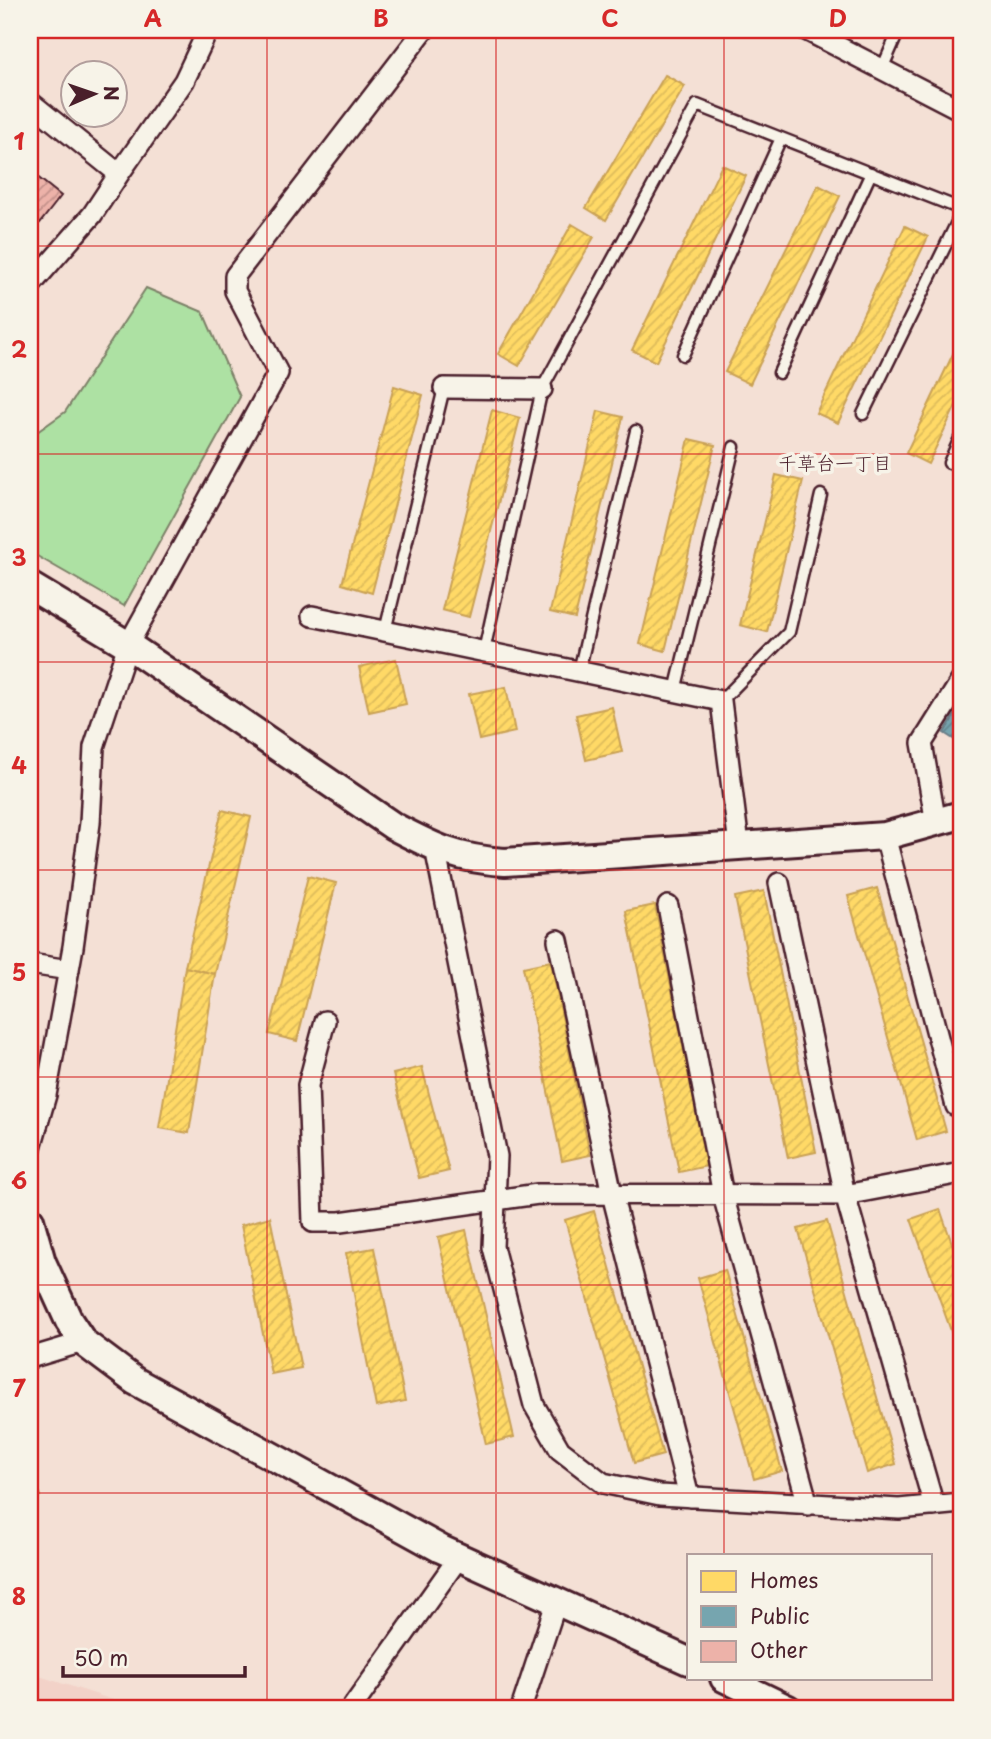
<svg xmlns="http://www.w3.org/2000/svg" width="991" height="1739" viewBox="0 0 991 1739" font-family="'Playpen Sans','Klee One',sans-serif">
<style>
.built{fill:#f2d2c8}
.garden{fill:#ade1a3;stroke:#7c8067;stroke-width:2}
.homes{fill:url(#homes-hatch);stroke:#c9a154;stroke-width:2}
.public{fill:url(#public-hatch);stroke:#697d87;stroke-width:2}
.building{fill:url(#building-hatch);stroke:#4a1f2b;stroke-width:2}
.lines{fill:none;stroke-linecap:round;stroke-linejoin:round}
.lane-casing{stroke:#4a1f2b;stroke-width:15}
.street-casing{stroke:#4a1f2b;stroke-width:24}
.secondary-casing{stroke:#4a1f2b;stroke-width:32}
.lane{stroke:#f7f3e8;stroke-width:10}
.street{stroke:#f7f3e8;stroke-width:19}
.secondary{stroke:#f7f3e8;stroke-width:26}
.grid{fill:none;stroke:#d62828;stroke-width:2;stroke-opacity:0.55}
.labels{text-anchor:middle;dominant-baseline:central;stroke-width:7;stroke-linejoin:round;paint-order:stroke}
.neighbourhood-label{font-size:19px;fill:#4a1f2b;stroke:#f7f3e8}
.neatline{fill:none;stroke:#d62828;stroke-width:2.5}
.grid-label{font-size:23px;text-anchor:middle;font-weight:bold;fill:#d62828}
</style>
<defs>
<pattern id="homes-hatch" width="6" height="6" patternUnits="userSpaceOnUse" patternTransform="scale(1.75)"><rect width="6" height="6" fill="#ffd966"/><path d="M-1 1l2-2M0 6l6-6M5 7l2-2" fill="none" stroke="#dcba59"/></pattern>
<pattern id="public-hatch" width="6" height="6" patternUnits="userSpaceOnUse" patternTransform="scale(1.75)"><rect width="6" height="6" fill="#76a5af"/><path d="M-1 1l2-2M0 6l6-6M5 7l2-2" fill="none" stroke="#63868f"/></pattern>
<pattern id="building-hatch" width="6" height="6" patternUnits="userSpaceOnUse" patternTransform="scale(1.75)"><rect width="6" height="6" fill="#edb2a9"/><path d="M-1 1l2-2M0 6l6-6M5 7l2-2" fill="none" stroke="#c2908a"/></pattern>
</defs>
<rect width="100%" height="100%" fill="#f4e0d5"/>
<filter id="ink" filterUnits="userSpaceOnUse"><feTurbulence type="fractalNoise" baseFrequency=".0143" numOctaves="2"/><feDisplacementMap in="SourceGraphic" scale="14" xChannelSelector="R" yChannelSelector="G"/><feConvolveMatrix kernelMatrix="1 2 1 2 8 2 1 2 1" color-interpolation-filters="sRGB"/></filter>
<g filter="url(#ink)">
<path class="built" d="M30,1673L141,1709H30Z"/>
<path class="garden" d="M146,288L203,312L240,397L124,606L30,552V437L65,412Z"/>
<path class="homes" d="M665,75L685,86L606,220L586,208Z
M722,165L746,176L656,362L632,350Z
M818,185L840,196L750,384L725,372Z
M572,224L594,237L519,366L498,354Z
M905,226L928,237L838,423L816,413Z
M961,337V395L928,464L906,453Z
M394,386L423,395L372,593L342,584Z
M492,410L520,418L469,617L442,610Z
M598,411L623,417L575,618L550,612Z
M689,439L715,445L665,651L640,644Z
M776,475L803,481L767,632L740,625Z
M396,659L406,704L369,712L359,667Z
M506,687L515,732L479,740L469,694Z
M612,707L622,752L586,760L576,715Z
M222,810L251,817L215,974L185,967Z
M308,876L336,883L297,1041L269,1034Z
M877,888L946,1131L917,1140L848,896Z
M764,891L816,1152L788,1158L735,897Z
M655,905L707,1166L679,1172L626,911Z
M551,961L590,1155L562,1161L523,967Z
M185,967L215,974L189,1133L159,1128Z
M422,1067L449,1171L419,1178L393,1074Z
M940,1209L961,1269V1359L911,1219Z
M594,1211L663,1455L634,1463L565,1220Z
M270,1217L301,1368L271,1374L241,1225Z
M827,1221L896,1464L867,1473L798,1229Z
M466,1230L514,1437L486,1444L438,1237Z
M374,1248L405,1401L376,1407L346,1253Z
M725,1270L782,1471L754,1479L698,1278Z
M30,1467L40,1496L30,1500Z"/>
<path class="public" d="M961,705V744L944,733Z"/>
<path class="building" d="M30,171L61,196L40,223L30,215Z"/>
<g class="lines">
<defs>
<path id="lane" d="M882,69L899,30
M683,355L781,138
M779,373L871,173
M863,414L961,214
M949,463L961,436
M385,631L444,388
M484,651L542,389L697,105L961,209
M579,671L636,431
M675,691L734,447
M721,701L789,632L821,495"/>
<path id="street" d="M806,30L961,110
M30,102L119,174L184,81L208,30
M30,286L92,215L119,174
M444,388L542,389
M312,616L721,701L739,845
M936,823L922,743L961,681
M885,836L956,1106
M435,848L497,1156L493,1247L534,1405L560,1450L603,1483L660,1495L899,1509L961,1503
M779,883L845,1195L934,1506
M668,906L723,1195L808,1505
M558,940L612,1194L689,1497
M30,964L69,970
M325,1021L308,1085L313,1222H340L538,1194L845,1195L961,1173
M30,1151L46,1095L73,947L90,823L94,747L128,645L278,373L235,291V276L424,30
M30,1358L83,1342
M351,1709L459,1557
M521,1709L557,1600"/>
<path id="secondary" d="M30,586L128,645L393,826C435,848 457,859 505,862L885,836L961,815
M30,1220L42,1262L69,1321L83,1342L135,1381L441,1549L688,1661
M724,1678L788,1709"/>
</defs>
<use href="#lane" class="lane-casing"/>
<use href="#street" class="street-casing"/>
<use href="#secondary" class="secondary-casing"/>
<use href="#lane" class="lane"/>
<use href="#street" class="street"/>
<use href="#secondary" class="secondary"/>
</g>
</g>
<path class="grid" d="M267,30V1709M496,30V1709M724,30V1555M30,246H961M30,454H961M30,662H961M30,870H961M30,1077H961M30,1285H961M30,1493H961M724,1678V1709"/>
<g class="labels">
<g class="neighbourhood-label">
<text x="835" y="462">千草台一丁目</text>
</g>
</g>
<rect width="991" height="1739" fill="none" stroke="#f7f3e8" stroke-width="77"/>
<rect x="687" y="1554" width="245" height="126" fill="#f7f3e8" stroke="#b29e9c" stroke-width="2"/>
<rect x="701" y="1571" width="35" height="21" fill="#ffd966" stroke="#b29e9c" stroke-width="2"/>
<text x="750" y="1588" font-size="21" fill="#4a1f2b">Homes</text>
<rect x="701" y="1606" width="35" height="21" fill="#76a5af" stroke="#b29e9c" stroke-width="2"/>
<text x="750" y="1624" font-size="21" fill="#4a1f2b">Public</text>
<rect x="701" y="1641" width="35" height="21" fill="#edb2a9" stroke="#b29e9c" stroke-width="2"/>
<text x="750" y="1658" font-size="21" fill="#4a1f2b">Other</text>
<g transform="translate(94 94) rotate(88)"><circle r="33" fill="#f7f3e8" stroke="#b29e9c" stroke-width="2"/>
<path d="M0-5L12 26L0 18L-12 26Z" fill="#4a1f2b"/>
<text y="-10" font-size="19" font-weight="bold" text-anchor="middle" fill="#4a1f2b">N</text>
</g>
<path d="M63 1666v10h182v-10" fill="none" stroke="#4a1f2b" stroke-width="3.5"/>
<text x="74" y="1666" font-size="21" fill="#4a1f2b" stroke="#f7f3e8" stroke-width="5" paint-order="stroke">50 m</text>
<rect x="38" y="38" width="915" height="1662" class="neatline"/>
<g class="grid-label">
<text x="153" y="27">A</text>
<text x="381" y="27">B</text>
<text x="610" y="27">C</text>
<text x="838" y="27">D</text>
<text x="19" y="150">1</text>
<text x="19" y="358">2</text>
<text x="19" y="566">3</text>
<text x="19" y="774">4</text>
<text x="19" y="981">5</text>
<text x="19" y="1189">6</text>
<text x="19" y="1397">7</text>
<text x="19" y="1605">8</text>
</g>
</svg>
